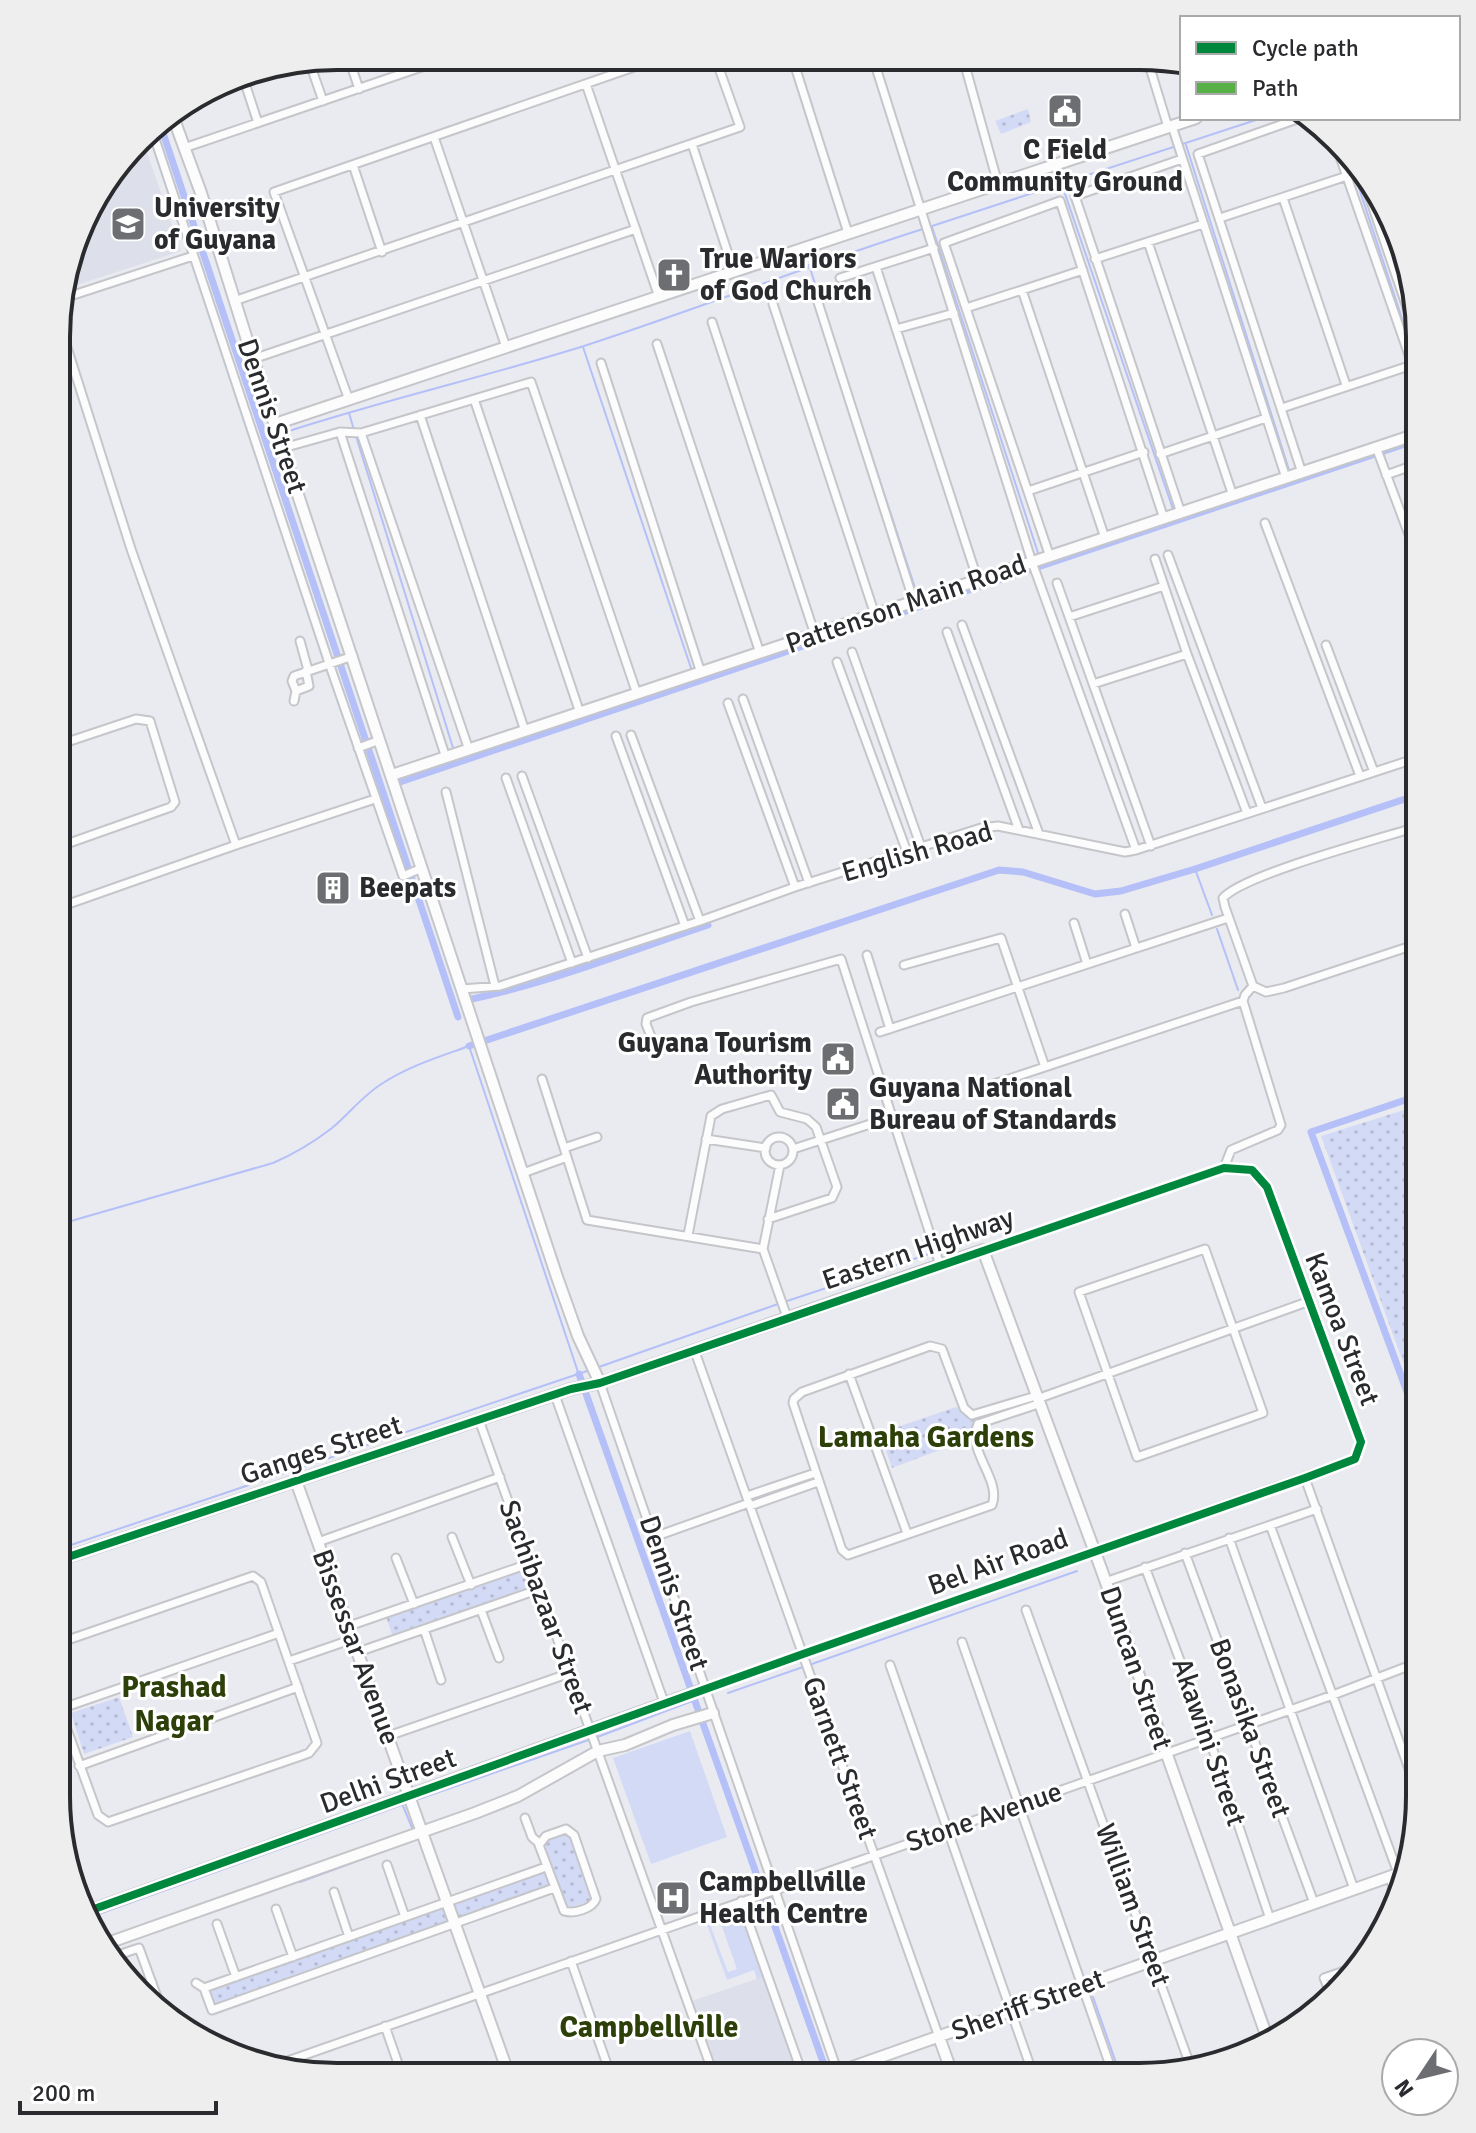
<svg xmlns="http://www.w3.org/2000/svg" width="1476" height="2133" viewBox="0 0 1476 2133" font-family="Signika,sans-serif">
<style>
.built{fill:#dddfeb}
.grass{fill:url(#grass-dots)}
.garden{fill:#d3daf6;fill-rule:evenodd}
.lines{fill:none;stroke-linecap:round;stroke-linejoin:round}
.stream{stroke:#b4c0f7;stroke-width:2}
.canal{stroke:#b4c0f7;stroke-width:7}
.street-casing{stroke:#c5c6ca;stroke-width:11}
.secondary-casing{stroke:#c5c6ca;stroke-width:14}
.street{stroke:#fcfcfd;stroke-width:7}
.secondary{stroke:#fcfcfd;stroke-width:10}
.quiet{stroke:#56b246;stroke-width:6;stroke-dasharray:12 6;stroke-linecap:butt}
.cycleway-casing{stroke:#fff;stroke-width:13}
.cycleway{stroke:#00873e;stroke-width:8}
.labels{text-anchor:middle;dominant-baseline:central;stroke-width:6;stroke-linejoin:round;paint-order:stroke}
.poi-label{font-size:28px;font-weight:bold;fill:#2a2b2e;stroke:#fff;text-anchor:start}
.street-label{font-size:28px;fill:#2a2b2e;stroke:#fff}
.neighbourhood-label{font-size:30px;font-weight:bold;fill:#2e4009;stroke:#fff}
.rim{fill:none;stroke:#2a2b2e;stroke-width:4}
</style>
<defs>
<pattern id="grass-dots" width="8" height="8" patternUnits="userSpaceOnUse" patternTransform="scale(2)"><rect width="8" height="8" fill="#d3daf6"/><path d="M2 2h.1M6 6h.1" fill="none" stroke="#b5bbd3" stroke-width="1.8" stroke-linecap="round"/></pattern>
</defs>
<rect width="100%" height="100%" fill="#eaebf1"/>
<path class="built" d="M142,138L181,251L62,290L93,197Z
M765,1976L800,2074L719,2076L692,2001Z"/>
<path class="grass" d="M1028,109L1031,122L1001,134L995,121Z
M1420,1105V1409L1321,1136Z
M1034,1398L1037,1406L975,1426L966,1440L892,1468L880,1433L956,1407L972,1417Z
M531,1563L540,1589L394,1640L385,1614Z
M119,1697L133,1737L84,1754L71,1713Z
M564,1833L569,1834L572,1839L593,1897L588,1903L566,1908L555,1884L214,2006L208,1989L550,1867L543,1845L546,1840Z"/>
<path class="garden" d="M690,1731L727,1837L651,1864L613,1758Z
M742,1908L765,1976L757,1979L754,1970L727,1980L706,1922ZM721,1924L737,1969L728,1972L711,1927Z"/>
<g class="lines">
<path class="stream" d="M1186,145L1289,470
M1351,164L1420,373
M1062,185L1174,512
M929,227L1262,118
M932,227L1039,556
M809,265L818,293
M828,322L918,597
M583,347L692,671
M349,413L354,430
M286,432C384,400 485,377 584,346C697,309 809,265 923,229
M356,436L454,751
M1195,869L1212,915
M1217,929L1238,990
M57,1225L273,1163C294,1154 314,1142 332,1128C349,1114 363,1095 383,1083C409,1066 439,1057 469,1046L578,1372
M784,1302L929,1254
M596,1368L778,1304
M56,1550L590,1370
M809,1665L1077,1571
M728,1693L803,1667
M413,1801L600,1736L695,1700
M403,1806L413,1830
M300,1882L417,1839
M85,1919L407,1803
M1236,1935L1274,2038
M1093,1997L1121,2077"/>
<path class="canal" d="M159,121L458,1017
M942,599L1420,439
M391,785L921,606
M463,1001C547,984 627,952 708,925
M469,1046L999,870L1023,872L1095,894L1121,891L1195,869L1420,794
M579,1374L828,2076
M1420,1427L1311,1132L1420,1095"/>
<defs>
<path id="street" d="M348,56L359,89
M792,57L848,233
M873,58L1032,562L1136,850
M963,58L998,184
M1147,58L1168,127
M309,61L323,101
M242,74L258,123
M586,84L659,297
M1300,118L1198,154L1302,473
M1172,126L1286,478
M151,127L329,663L403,876L422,868
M434,137L506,347
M692,144L734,272
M184,148L454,56
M1337,148L1420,387
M353,165L382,252
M1364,181L1420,346
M1283,198L1346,385
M1220,218L1347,176
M1148,242L1233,496
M1095,259L1203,224
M876,267L978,581
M840,278L934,248
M1022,290L1083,270
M816,296L914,602
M58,300L193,256
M234,301L740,127L715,57
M773,304L875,615
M966,308L1022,290L1105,538
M58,319L131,549L236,845L375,799
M712,322L815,635
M896,329L954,313
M657,344L760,653
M253,359L636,229
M601,363L701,673
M474,399L580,713
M349,400L274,192L663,57
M1282,408L1412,365
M420,415L525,731
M340,432L361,433L531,382L637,694
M361,433L469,750
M1376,447L1420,564
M283,448L340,432L446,758
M1160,454L1266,418
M1386,475L1420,463
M1028,491L1144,452
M1181,513L1075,196L1182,159
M1265,523L1360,776
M1168,555L1262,808
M1050,557L944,243L1060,201L1164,519
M1155,559L1187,654L1247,813
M1057,583L1151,846
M1069,617L1164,586
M962,625L1039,834
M947,632L1019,830
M300,641L308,670
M1326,645L1374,772
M852,652L921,847
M837,662L907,852
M1093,684L1187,654
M296,691L309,686L306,671
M743,699L809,883
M294,701L296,691L292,681L294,676L353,656
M728,703L795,887
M631,735L700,921
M616,736L685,926
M358,748L380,740
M522,776L588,958
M506,778L572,963
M446,792L495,986
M58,847L171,807L175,802L150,721L136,719L58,745
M57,908L236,845
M1125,914L1136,948
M1074,923L1087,964
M867,955L890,1029
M904,965L1001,938L1045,1067
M1253,986L1225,907L1223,898C1244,874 1382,838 1420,826
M1253,986L1266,992L1284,988L1420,943
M462,989L500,986L700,921L795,887L981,828L998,826L1125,852L1136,850L1420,757
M880,1032L1228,918
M652,1039L646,1024L647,1018L691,1002L841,959L940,1265
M542,1079L587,1220L763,1249L787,1317
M979,1089L1243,1001
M765 1151a14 14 0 1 1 28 0a14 14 0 1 1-28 0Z
M706,1139L766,1148
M564,1148L597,1137
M793,1149L892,1117
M1224,1168L1231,1150L1278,1130L1281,1125L1243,1001L1245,995L1253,986
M523,1173L567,1157
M688,1235L711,1116L722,1109L771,1095L780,1112L807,1119L816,1127L837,1187L832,1198L768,1219
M763,1249L780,1165
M1205,1249L1263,1413L1137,1457L1079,1292Z
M694,1349L939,2037
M849,1374L907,1533
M600,1383L838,2073
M555,1395L665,1705
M1037,1399L1307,1302
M479,1420L714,2076
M978,1424C965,1450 1002,1479 992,1505L848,1555L842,1550L793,1403L794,1399L802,1392L930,1346L942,1349L964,1408L972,1415L1036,1396
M978,1424L1038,1404
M1305,1478L1419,1797
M747,1496L815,1473
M750,1506L818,1482
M1270,1525L1398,1873
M452,1537L471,1585
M654,1537L749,1503
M1229,1538L1354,1889
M318,1542L500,1477
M1185,1553L1314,1903
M396,1558L414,1604
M1145,1567L1209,1738L1270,1919
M1105,1582L1317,1509
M481,1610L499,1658
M1026,1610L1190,2065
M349,1626L531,1563
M424,1629L441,1680
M962,1642L1114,2077
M358,1652L540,1589
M289,1661L353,1639
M890,1665L1034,2077
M707,1688L1355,1459L1361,1442L1267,1187L1252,1170L1224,1168L983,1250
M56,1699L98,1815L108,1822L301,1756L309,1753L317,1743L261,1582L253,1576L56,1644
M60,1709L279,1633
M388,1736L570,1673
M56,1741L69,1736
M79,1766L298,1687
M525,1818L532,1837L539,1843
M566,1829L574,1835L596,1899C592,1909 574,1914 564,1911L539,1845L546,1836Z
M387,1865L405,1917
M1389,1876L1394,1889
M334,1892L349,1937
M741,1901L803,2076
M276,1909L293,1957
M217,1924L236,1977
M115,1956L139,1948L164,2016
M571,1961L611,2076
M196,1983L204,1988L212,2010L554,1888
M139,1986L152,1982
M204,1988L546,1867
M1329,1990L1324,1978L1356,1967
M385,2026L402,2075
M290,2060L294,2072
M276,2065L1333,1695L1419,1662"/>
<path id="secondary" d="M172,114L201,193L253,359L557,1277L578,1336L600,1383
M275,424L1196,118
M392,775L1420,433
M296,1481L509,2075
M56,1561L571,1389L600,1383L983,1250L1103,1574L1269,2043
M83,1913L707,1688
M105,1944L475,1813L518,1796L598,1751L625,1745L673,1725L713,1713
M939,2037L953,2076
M827,2076L1400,1873"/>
</defs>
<use href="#street" class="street-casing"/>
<use href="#secondary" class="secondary-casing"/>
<use href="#street" class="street"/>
<use href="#secondary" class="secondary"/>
<path class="quiet" d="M290,2060L294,2072"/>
<defs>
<path id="cycleway" d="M56,1561L571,1389L600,1383L1224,1168L1252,1170L1267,1187L1361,1442L1355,1459L1305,1478L803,1654L83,1913"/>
</defs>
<use href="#cycleway" class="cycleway-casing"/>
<use href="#cycleway" class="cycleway"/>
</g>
<defs>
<symbol id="civic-square" viewBox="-11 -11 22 22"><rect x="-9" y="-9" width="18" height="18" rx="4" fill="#6d6e72" stroke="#fff"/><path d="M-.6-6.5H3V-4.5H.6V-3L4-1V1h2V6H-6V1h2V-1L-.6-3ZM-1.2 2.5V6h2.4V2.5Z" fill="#fff"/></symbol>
<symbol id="university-square" viewBox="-11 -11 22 22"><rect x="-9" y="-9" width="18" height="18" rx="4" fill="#6d6e72" stroke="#fff"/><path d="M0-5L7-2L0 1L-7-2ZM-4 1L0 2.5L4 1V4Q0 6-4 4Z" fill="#fff"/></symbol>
<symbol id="church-square" viewBox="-11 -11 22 22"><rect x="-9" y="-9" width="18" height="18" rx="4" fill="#6d6e72" stroke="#fff"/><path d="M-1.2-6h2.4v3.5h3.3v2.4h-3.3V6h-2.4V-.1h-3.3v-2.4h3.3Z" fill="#fff"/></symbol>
<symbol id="building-square" viewBox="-11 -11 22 22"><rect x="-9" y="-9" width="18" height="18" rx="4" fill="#6d6e72" stroke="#fff"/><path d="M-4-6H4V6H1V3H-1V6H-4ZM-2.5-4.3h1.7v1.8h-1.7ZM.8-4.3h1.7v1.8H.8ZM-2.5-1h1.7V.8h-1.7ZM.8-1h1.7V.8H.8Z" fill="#fff"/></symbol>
<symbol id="hospital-square" viewBox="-11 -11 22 22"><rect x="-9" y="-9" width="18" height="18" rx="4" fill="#6d6e72" stroke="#fff"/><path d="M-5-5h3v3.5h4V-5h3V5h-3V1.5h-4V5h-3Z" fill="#fff"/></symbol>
</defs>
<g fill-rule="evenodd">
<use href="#civic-square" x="1045" y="91" width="40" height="40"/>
<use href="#university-square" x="108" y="204" width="40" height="40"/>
<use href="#church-square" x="654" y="255" width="40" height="40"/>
<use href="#building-square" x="313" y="868" width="40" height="40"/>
<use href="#civic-square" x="818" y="1039" width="40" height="40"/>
<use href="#civic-square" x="823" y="1084" width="40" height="40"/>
<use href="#hospital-square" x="653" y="1878" width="40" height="40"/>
</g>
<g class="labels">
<g class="poi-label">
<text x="1065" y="150" text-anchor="middle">C Field<tspan x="1065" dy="32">Community Ground</tspan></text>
<text x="154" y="208">University<tspan x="154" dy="32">of Guyana</tspan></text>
<text x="700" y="259">True Wariors<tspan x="700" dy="32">of God Church</tspan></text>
<text x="359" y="888">Beepats</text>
<text x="812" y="1043" text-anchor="end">Guyana Tourism<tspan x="812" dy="32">Authority</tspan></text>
<text x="869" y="1088">Guyana National<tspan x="869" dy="32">Bureau of Standards</tspan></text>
<text x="699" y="1882">Campbellville<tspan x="699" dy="32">Health Centre</tspan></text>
</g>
<g class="street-label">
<text transform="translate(272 416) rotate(71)">Dennis Street</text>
<text transform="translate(906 604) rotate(-19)">Pattenson Main Road</text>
<text transform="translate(917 852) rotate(-16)">English Road</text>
<text transform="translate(918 1249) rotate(-19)">Eastern Highway</text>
<text transform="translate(1342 1329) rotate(69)">Kamoa Street</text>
<text transform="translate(321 1450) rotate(-18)">Ganges Street</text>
<text transform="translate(998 1562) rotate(-20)">Bel Air Road</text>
<text transform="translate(674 1593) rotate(71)">Dennis Street</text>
<text transform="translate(546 1607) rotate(70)">Sachibazaar Street</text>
<text transform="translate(356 1647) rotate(70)">Bissessar Avenue</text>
<text transform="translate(1136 1668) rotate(71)">Duncan Street</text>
<text transform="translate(1250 1728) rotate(70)">Bonasika Street</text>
<text transform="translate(1209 1742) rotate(71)">Akawini Street</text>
<text transform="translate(840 1758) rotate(70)">Garnett Street</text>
<text transform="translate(388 1781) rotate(-20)">Delhi Street</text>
<text transform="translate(984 1817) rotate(-19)">Stone Avenue</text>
<text transform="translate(1133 1905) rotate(70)">William Street</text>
<text transform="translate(1028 2005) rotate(-20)">Sheriff Street</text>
</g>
<g class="neighbourhood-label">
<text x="926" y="1437">Lamaha Gardens</text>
<text x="174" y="1687">Prashad<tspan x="174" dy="34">Nagar</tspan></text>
<text x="649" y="2027">Campbellville</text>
</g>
</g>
<path d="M0 0H1476V2133H0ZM337 70H1139A267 267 0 0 1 1406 337V1796A267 267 0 0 1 1139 2063H337A267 267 0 0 1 70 1796V337A267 267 0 0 1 337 70Z" fill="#eee" fill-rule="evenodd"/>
<path class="rim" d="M337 70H1139A267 267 0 0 1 1406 337V1796A267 267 0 0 1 1139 2063H337A267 267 0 0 1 70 1796V337A267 267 0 0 1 337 70Z"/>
<rect x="1180" y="16" width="280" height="104" fill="#ffffff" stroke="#aaaaab" stroke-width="2"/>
<rect x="1196" y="42" width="40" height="12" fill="#00873e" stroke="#aaaaab" stroke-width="2"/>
<text x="1252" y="56" font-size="24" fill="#2a2b2e">Cycle path</text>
<rect x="1196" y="82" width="40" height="12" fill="#56b246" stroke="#aaaaab" stroke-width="2"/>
<text x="1252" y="96" font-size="24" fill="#2a2b2e">Path</text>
<g transform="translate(1420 2077) rotate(235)"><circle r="38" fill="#ffffff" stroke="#aaaaab" stroke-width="2"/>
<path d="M0-6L14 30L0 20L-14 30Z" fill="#6d6e72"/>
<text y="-12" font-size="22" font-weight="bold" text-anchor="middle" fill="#2a2b2e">N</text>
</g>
<path d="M20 2101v12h196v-12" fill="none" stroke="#2a2b2e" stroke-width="4"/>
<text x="32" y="2101" font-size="24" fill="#2a2b2e" stroke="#ffffff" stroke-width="6" paint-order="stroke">200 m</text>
</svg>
